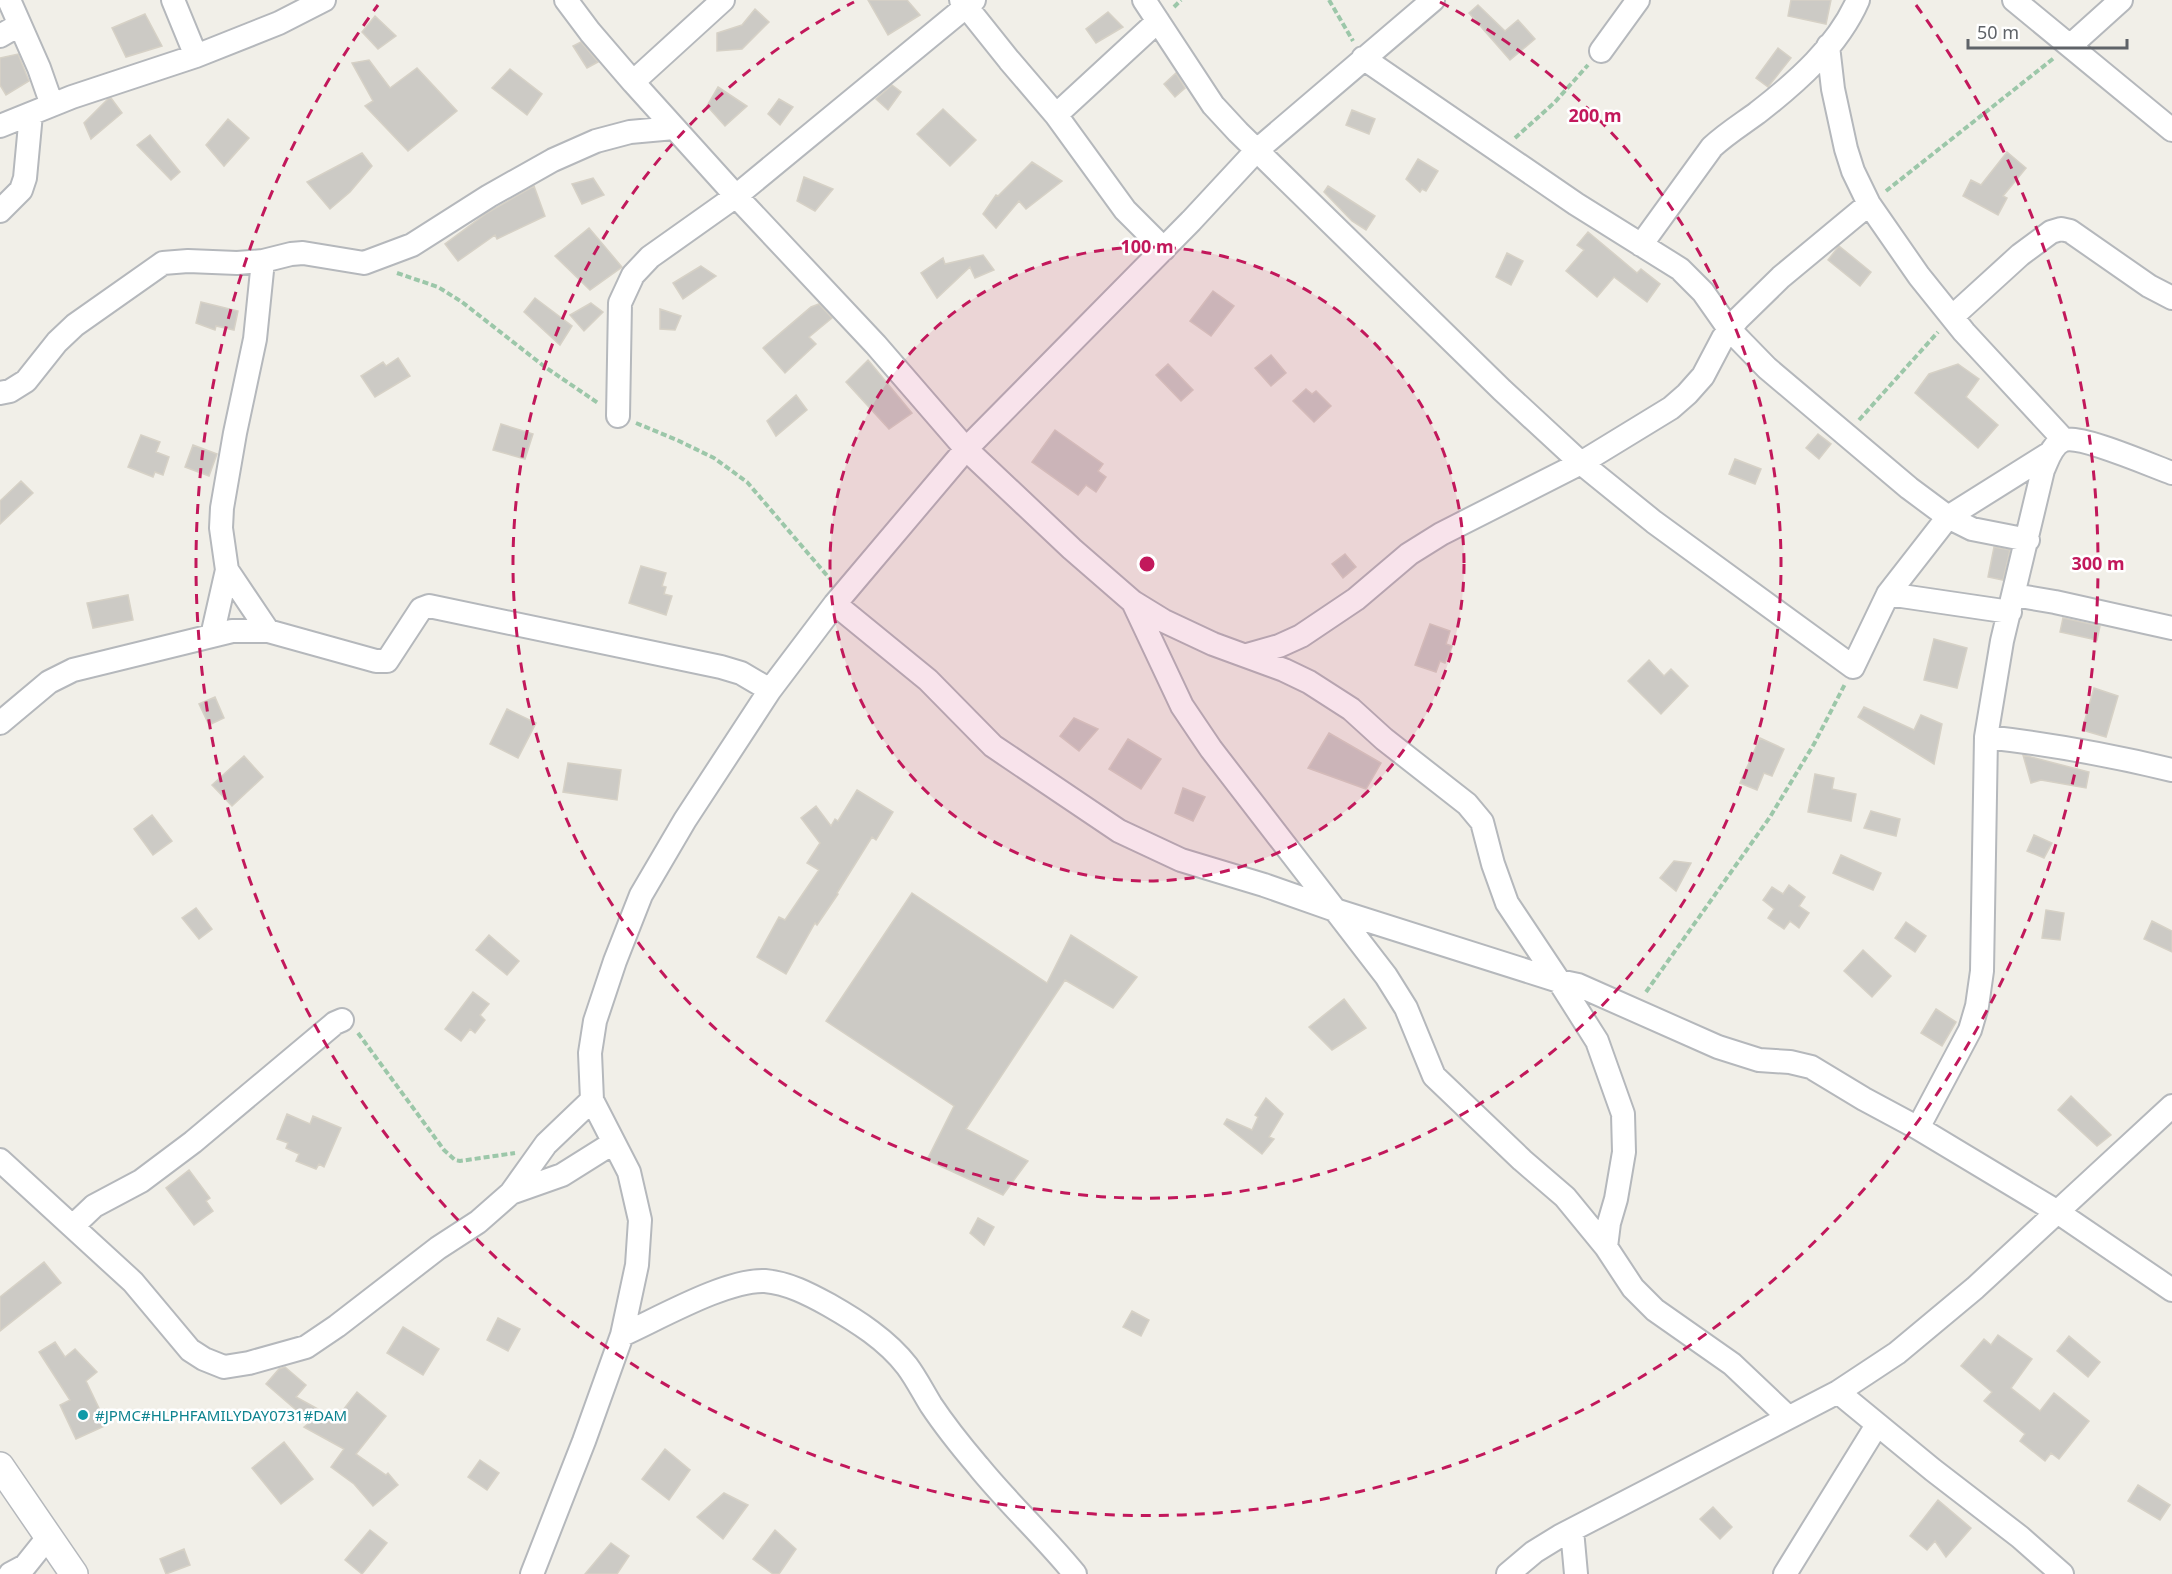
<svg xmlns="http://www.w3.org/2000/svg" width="2172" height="1574" viewBox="0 0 2172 1574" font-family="'Noto Sans',sans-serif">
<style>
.building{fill:#cccac5;stroke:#d6d1c6;stroke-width:1.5}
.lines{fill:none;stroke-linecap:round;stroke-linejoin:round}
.minor-casing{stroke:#b5b8bc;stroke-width:26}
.tertiary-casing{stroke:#b5b8bc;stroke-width:30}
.path{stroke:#9cc7a9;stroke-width:4;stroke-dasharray:6 3;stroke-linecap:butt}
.minor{stroke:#fff;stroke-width:22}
.tertiary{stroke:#fff;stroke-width:27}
.ring{fill:none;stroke:#c2185b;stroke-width:3;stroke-dasharray:10 8}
.culture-dot{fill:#0f9aa8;stroke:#fff;stroke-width:2}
.labels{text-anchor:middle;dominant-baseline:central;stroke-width:5;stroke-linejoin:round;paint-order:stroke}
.culture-label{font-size:15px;fill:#0d838f;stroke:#fff;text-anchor:start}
.centre{fill:#c2185b;stroke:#fff;stroke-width:3}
.ring-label{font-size:18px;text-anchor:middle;font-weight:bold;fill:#c2185b;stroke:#fff;stroke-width:5;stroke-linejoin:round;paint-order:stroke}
</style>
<rect width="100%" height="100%" fill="#f1efe8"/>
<path class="building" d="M868,0H907L920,15L888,35Z
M1791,0H1831L1826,24L1788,16Z
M1478,5L1505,31L1518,20L1535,39L1510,60L1469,13Z
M755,9L769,22L742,49L717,51V33L742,25Z
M1108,12L1123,27L1096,43L1086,29Z
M145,14L162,46L126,57L112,28Z
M375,16L396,36L378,49L362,32Z
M581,42L598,62L587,68L573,46Z
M1778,48L1791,58L1768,87L1756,78Z
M18,54L29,81L6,95L0,85V58Z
M369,60L390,88L417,68L457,111L408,151L365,106L373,101L352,63Z
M510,69L542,94L527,115L492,88Z
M1176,73L1185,88L1175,97L1164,84Z
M892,85L901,92L888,110L876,99Z
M718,87L747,106L725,126L707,106Z
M111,98L122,113L91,139L84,123L108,99Z
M779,99L793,107L780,125L768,114Z
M943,109L976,140L950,166L917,134Z
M1352,110L1375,119L1369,134L1346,125Z
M228,119L249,138L224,166L206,145Z
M150,135L180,172L171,180L137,145Z
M2007,152L2026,168L2003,196L2007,198L1998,215L1963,196L1971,180L1981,185Z
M362,153L372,166L350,192L330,209L307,182Z
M1418,159L1438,171L1426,191L1422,189L1420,192L1406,179Z
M1032,162L1062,181L1026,209L1019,201L996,228L983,214L996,195L998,196Z
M804,177L833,189L815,211L797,201Z
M593,178L604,195L582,204L572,184Z
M534,186L545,216L497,239L495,235L458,261L445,244L487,213Z
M1328,186L1375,216L1366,230L1352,221L1324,192Z
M589,228L622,267L590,290L555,256Z
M1588,232L1637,273L1641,269L1660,284L1647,302L1614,277L1597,297L1566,271L1584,250L1577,245Z
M1839,246L1871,272L1860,286L1828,260Z
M1507,253L1523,261L1511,285L1496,277Z
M983,255L994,270L975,278L970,267L937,298L921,273L943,258L945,264Z
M701,266L716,276L683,299L673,283Z
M1213,291L1234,306L1211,336L1190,321Z
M535,298L572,326L560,345L524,312Z
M201,302L238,311L234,330L216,326L215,330L196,323Z
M591,303L603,312L584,331L570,315Z
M819,304L832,318L809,337L816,344L785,373L763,348L811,307Z
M660,309L681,316L675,330L660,329Z
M1271,355L1286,373L1271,386L1255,368Z
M398,358L410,376L375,397L361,376L383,362L386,366Z
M868,360L912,413L889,429L846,382Z
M1168,364L1193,390L1181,401L1156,375Z
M1958,364L1979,379L1966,397L1998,425L1978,448L1915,393L1929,374Z
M1306,389L1312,394L1316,391L1331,406L1314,422L1293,401Z
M796,395L807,410L776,436L767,421Z
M501,424L533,434L525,459L493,450Z
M1055,430L1103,464L1098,471L1106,477L1096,492L1086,485L1078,495L1032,462Z
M1818,434L1831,444L1819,459L1806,448Z
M141,435L160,442L156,452L169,457L163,475L155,472L153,477L128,467Z
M193,445L217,454L209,476L185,467Z
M1735,459L1761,469L1755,484L1729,474Z
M21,481L33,493L0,524V501Z
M1994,547L2010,550L2003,580L1988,577Z
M1345,554L1356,567L1343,578L1332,564Z
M641,566L666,573L662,586L666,587L664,594L672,596L666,615L629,603Z
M128,595L133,620L93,628L87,603Z
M2063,618L2100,626L2097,640L2060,632Z
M1430,624L1450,631L1446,644L1452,646L1445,663L1440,661L1436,672L1415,665Z
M1934,639L1967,648L1957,688L1924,680Z
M1649,660L1664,676L1671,669L1688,686L1661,714L1628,681Z
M2094,688L2118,696L2106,737L2082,730Z
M215,697L224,718L209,725L199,704Z
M1864,707L1914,730L1921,715L1942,724L1934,764L1858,717Z
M507,709L536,723L518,758L490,744Z
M1074,718L1098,729L1079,751L1060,736Z
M1329,733L1381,763L1366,789L1308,768Z
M1760,738L1784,749L1772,776L1764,773L1757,790L1740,783Z
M1128,739L1161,759L1141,789L1109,769Z
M2023,755L2089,772L2086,788L2041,780L2031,783Z
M244,756L263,777L232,806L212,785Z
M568,763L621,770L617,800L563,792Z
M1815,774L1834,778L1832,789L1856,794L1851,821L1808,812Z
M1183,788L1205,797L1193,821L1175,813Z
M857,790L893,812L876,840L872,837L837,893L838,894L817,925L815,923L786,974L757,957L779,917L785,920L819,870L807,863L820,843L801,818L816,806L831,826L835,819L838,821Z
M1871,811L1900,819L1896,836L1864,828Z
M152,815L172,841L153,855L134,829Z
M2034,835L2052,843L2044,858L2027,851Z
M1841,855L1881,873L1873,890L1833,873Z
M1674,861L1691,863L1676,891L1660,878Z
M1789,885L1805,897L1799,906L1809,913L1799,928L1790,921L1784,929L1768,918L1774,909L1763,900L1772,887L1783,894Z
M912,893L1047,983L1071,935L1137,977L1113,1008L1065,980L966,1129L1028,1161L1003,1195L927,1160L954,1106L826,1021Z
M196,908L212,929L199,939L182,918Z
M2046,910L2064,913L2060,940L2042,938Z
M2152,921L2172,931V952L2144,939Z
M1906,922L1926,936L1915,952L1895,938Z
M489,935L519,961L507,975L476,950Z
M1863,950L1891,976L1872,997L1844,971Z
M473,992L489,1004L480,1015L485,1020L475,1033L470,1029L461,1041L445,1029Z
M1344,999L1366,1028L1332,1050L1309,1027Z
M1936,1009L1956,1022L1942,1046L1921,1033Z
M2071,1096L2111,1135L2097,1146L2058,1110Z
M1266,1098L1283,1114L1269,1137L1274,1139L1262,1154L1224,1124L1227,1119L1252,1130L1258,1117L1255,1115Z
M287,1114L310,1124L313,1116L341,1128L324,1167L319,1164L316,1169L296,1161L299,1154L286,1148L288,1143L277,1139Z
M189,1170L210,1198L206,1201L213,1211L194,1225L166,1188Z
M978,1218L994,1227L984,1245L970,1233Z
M44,1262L61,1283L0,1331V1297Z
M1132,1311L1149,1320L1141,1336L1123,1327Z
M498,1318L520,1329L508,1351L487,1340Z
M403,1327L439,1349L423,1375L387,1353Z
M1998,1335L2032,1359L2011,1388L2040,1411L2054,1393L2089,1421L2059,1459L2051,1453L2045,1461L2020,1441L2025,1434L1984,1401L1992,1392L1961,1366L1984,1339L1991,1345Z
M2069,1336L2100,1362L2088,1377L2057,1351Z
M55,1342L65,1357L75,1349L97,1372L86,1381L107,1425L76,1439L60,1405L70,1400L39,1352Z
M285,1367L306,1385L296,1397L336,1419L357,1392L386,1416L356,1454L386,1475L388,1473L398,1485L373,1506L354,1484L331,1467L344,1449L304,1427L310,1422L266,1384L279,1369Z
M284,1442L313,1479L281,1504L252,1468Z
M665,1449L690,1470L669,1500L642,1479Z
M480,1460L499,1473L487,1490L468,1477Z
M2138,1485L2170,1505L2160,1520L2128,1501Z
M724,1493L748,1505L723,1539L697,1517Z
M1938,1500L1971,1528L1946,1557L1935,1541L1927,1550L1910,1536Z
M1713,1507L1732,1527L1720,1539L1700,1519Z
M370,1530L387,1543L362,1574L345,1560Z
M775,1530L796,1549L779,1574H773L753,1559Z
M611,1543L629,1556L617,1574H585Z
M184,1549L190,1565L166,1574L160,1559Z"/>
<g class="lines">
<defs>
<path id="minor" d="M9,0L39,68L52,105
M173,0L196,56
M566,0L590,32L633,82L736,196L876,345L966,449L1072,549L1133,602L1164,621L1213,644L1284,670L1309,682L1351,709L1384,739L1467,804L1482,822L1493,864L1507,903L1559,981L1578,985L1718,1047L1759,1060L1790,1062L1811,1067L1864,1099L1918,1128L2056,1211L2172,1290
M961,0L1009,60L1056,115L1125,210L1164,249
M1144,0L1213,105L1238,132L1502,390L1581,463L1654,522L1853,667L1888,594L1948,517L2050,453
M2014,0L2172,130
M0,36L19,25
M1828,46L1833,89L1846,149L1853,171L1869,204L1919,276L1964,332L2064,440
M2070,46L2121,0
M1601,51L1638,0
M1363,58L1576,204L1680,269L1703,292L1729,329L1767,368L1909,488L1948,517L1972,529L2028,540
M633,82L723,0
M1056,115L1158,21
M0,126L72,97L196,56L279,23L324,0
M0,211L21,190L25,178L31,114
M1641,245L1712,147C1726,134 1742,124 1757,113C1797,82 1838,46 1858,0
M1952,317L2020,255L2051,232L2061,229L2070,231L2149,286L2172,298
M0,393L10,391L26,381L57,342L75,325L163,263L188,261L237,263L263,261L291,254L303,253L364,263L412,245L489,196L553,160L596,141L630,132L674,128
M618,416L620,303L633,275L650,257L736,196L974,0
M227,570L268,631
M1888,594L2010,612
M2014,595L2055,602L2172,628
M1133,602L1182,706L1211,749L1386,976L1406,1008L1434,1076L1522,1160L1565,1197L1606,1247L1633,1288L1655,1310L1732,1364L1788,1417
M835,604L928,680L993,746L1119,831L1181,860L1264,885L1338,911L1559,981L1597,1041L1623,1114L1624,1152L1616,1199L1609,1223L1606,1247
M212,636L227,570L221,528L222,508L235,433L255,339L263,261
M1247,655L1279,646L1301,636L1356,599L1409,554L1441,534L1581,463L1671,408L1687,394L1703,376L1723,338L1738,319L1781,277L1869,204
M0,723L49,682L73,670L232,631H268L376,661H387L421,609L429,606L721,667L741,673L770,690
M1986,737C2049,744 2110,755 2172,770
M1918,1128L1970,1030L1977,1006L1982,971L1986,737L2002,641L2043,470C2048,459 2052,444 2064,440C2082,435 2152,466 2172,473
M0,1160L133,1282L190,1350L204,1359L224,1367L249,1363L306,1347L337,1326L438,1248L478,1222L511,1193L562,1175L613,1143
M511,1193L546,1144L592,1100
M74,1225L94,1206L141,1181L193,1142L335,1023L342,1020
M622,1335C658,1319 727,1279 765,1281C788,1283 809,1294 829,1305C857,1321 887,1340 907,1366C916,1378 923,1392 931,1405C945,1426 961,1446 978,1466C1008,1503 1044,1536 1075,1574
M1838,1392L1933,1470L2020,1537L2062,1574
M1572,1530L1576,1574
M10,1574L25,1566L49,1536
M532,1574L584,1441L622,1335L637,1265L640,1220L629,1172L592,1100L590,1053L595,1021L615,961L641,895L685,820L770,690L835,604L966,449L1191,221L1256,151L1433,0
M1508,1574L1534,1552L1560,1536L1838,1392L1897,1353L1975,1288L2172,1106
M1785,1574L1877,1425"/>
<path id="tertiary" d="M0,1466L74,1574"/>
</defs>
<use href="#minor" class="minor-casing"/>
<use href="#tertiary" class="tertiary-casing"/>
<path class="path" d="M1329,0L1353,41
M1174,7L1181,0
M1515,138L1555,102L1588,65
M1886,191L2054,58
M397,273L438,287L462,302L545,367L598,403
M1859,420L1938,332
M636,423L677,440L714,458L747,482L830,579
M1646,992L1770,817L1814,744L1845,684
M358,1033L444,1150L455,1160L460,1161L515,1153"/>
<use href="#minor" class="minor"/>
<use href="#tertiary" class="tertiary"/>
</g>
<circle cx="1147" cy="564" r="317" fill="#c2185b" fill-opacity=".12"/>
<g class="ring">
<circle cx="1147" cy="564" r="317"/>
<path d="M1440 2A634 634 0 1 1 854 2"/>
<path d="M1916 5A951 951 0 1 1 378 5"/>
</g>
<circle class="culture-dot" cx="83" cy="1415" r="6"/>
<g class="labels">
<g class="culture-label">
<text x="95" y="1415">#JPMC#HLPHFAMILYDAY0731#DAM</text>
</g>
</g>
<circle cx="1147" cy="564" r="9" class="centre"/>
<g class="ring-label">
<text x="1595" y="122">200 m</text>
<text x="1147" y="253">100 m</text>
<text x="2098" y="570">300 m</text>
</g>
<path d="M1968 39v9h159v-9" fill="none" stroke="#5f6368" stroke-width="3"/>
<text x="1977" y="39" font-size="18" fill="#5f6368" stroke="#ffffff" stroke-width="4.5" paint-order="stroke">50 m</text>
</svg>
